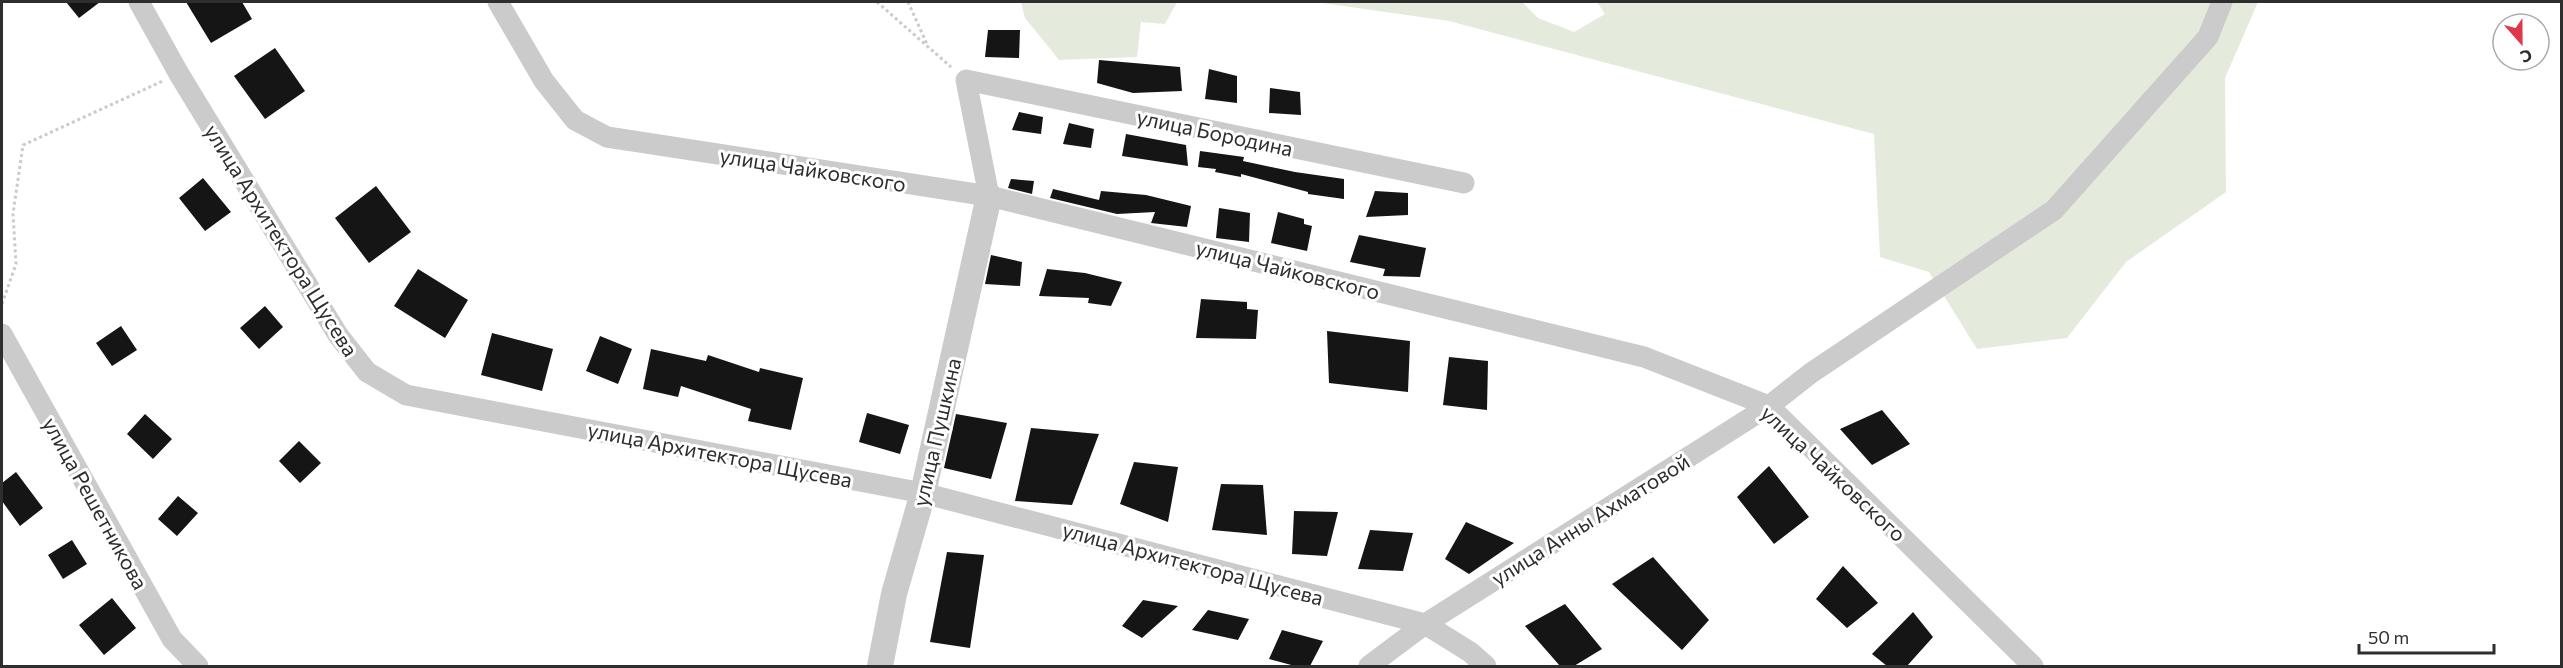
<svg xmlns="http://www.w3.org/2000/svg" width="2563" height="668" viewBox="0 0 2563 668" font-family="Commissioner,sans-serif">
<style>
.green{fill:#e5ebdc}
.building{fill:#151515}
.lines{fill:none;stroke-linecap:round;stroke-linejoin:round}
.path{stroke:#cbcbcb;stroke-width:3;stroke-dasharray:3 3;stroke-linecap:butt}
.minor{stroke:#cbcbcb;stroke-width:21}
.tertiary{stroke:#cbcbcb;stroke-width:26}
.labels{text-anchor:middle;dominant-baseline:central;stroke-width:6;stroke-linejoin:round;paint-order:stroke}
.street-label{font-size:21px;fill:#2e2e2e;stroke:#fff}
</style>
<rect width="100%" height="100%" fill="#fff"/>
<path class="green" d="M1021,2H1177L1165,24L1141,22L1137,57L1059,60L1025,18Z
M1315,2H1522L1538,18L1574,32L1605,14L1597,2H2258L2225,78L2226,192L2126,262L2067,338L1977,349L1929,272L1880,257L1874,134L1449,21Z"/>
<path class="building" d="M66,2H100L79,18Z
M186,2H242L252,19L211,43Z
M988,30H1020L1019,58L985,57Z
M275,48L305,91L265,119L234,76Z
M1099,60L1180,67L1182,91L1133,93L1097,83Z
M1209,69L1237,76V103L1205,99Z
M1270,88L1300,92L1301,115L1269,113Z
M1019,112L1043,117L1041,134L1012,130Z
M1069,123L1094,129L1091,148L1063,144Z
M1126,134L1186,145L1188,166L1122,156Z
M1200,151L1244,157L1243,161L1295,172L1344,179V199L1308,194V192L1241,174V177L1215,172L1216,169L1198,167Z
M203,178L231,212L205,231L179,198Z
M1011,179L1034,181L1032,194L1008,188Z
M376,186L411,232L369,263L335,218Z
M1053,189L1099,200L1101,191L1146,195L1191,206L1187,227L1151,223L1155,212L1117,214L1050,198Z
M1375,191L1408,193V215L1366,217Z
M1219,208L1250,213L1249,242L1216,238Z
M1278,212L1304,219V224L1312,226L1307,251L1271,243Z
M1359,235L1426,248L1420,277L1383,276L1385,269L1350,262Z
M991,255L1022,262L1020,286L985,284Z
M418,269L468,300L445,338L394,306Z
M1047,269L1085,273L1122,282L1111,306L1088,303L1089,298L1039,296Z
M1201,299L1247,302V309L1258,310L1256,339L1196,338Z
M265,306L283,327L259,349L240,328Z
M121,326L137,350L112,366L96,343Z
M1327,331L1410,341L1408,392L1329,383Z
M492,333L553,349L542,391L481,375Z
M600,336L632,349L618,384L586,371Z
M651,349L706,361L708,355L759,372L760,368L803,378L791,430L748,421L751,409L681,386L678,397L643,389Z
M1449,357L1488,361L1487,410L1443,405Z
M1882,410L1910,444L1872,465L1840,429Z
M867,413L909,425L900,454L859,442Z
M145,414L172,439L153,459L127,434Z
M956,414L1007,423L991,479L944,468Z
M1031,428L1099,434L1072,505L1015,501Z
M299,441L321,463L300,483L279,461Z
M1134,462L1178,467L1168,522L1120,504Z
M1769,466L1809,517L1774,544L1737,497Z
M16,472L43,508L20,526L2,501V483Z
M1221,484L1263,485L1267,535L1212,530Z
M178,496L198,513L177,536L158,519Z
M1294,511L1338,512L1327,556L1292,554Z
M1466,522L1514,543L1469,574L1445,559Z
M1370,530L1413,533L1403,571L1358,569Z
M72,540L87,564L63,579L48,555Z
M947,552L984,555L970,648L930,642Z
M1653,557L1709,620L1682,650L1612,584Z
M1843,566L1878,603L1847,628L1816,599Z
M112,598L136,628L104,655L79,625Z
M1143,600L1178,606L1142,638L1122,626Z
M1565,604L1602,649L1574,666H1560L1525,626Z
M1208,610L1249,619L1238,640L1192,630Z
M1913,612L1933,637L1907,666H1887L1872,654Z
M1282,630L1323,641L1310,666H1295L1269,659Z"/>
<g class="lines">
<path class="path" d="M877,2L951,67
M908,2L927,44
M2,304L16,264L13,214L23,145L163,81"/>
<path class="minor" d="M139,2L179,74L338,335L367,372L406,395L923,493L1425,624L1470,652L1486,666
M498,2L544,81L575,120L607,137L989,196L1644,357L1769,406L2033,666
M989,196L966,80L1464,183
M2,334L172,639L198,666
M1369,666L1425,624L1769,406L1811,373L2054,210L2208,37L2222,2"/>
<path class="tertiary" d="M880,666L894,594L923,493L989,196"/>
</g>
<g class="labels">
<g class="street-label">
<text transform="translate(1215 132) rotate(12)">улица Бородина</text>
<text transform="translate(813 169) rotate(9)">улица Чайковского</text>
<text transform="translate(282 240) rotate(58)">улица Архитектора Щусева</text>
<text transform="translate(1288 269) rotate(14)">улица Чайковского</text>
<text transform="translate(936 432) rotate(-77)">улица Пушкина</text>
<text transform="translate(720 454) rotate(11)">улица Архитектора Щусева</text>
<text transform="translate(1834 473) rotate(43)">улица Чайковского</text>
<text transform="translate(96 503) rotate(61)">улица Решетникова</text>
<text transform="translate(1590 519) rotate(-32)">улица Анны Ахматовой</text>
<text transform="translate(1193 563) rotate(15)">улица Архитектора Щусева</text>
</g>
</g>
<rect width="2563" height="668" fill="none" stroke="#2e2e2e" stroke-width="6"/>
<g transform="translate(2521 42) rotate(159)"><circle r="28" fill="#ffffff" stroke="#ababab" stroke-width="1.5"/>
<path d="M0-4.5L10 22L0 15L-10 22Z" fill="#dd384c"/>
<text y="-9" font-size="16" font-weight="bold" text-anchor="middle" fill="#2e2e2e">С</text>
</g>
<path d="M2359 644v9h135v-9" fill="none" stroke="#2e2e2e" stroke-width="3"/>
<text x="2368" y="644" font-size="18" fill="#2e2e2e" stroke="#ffffff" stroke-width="4.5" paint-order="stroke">50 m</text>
</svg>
